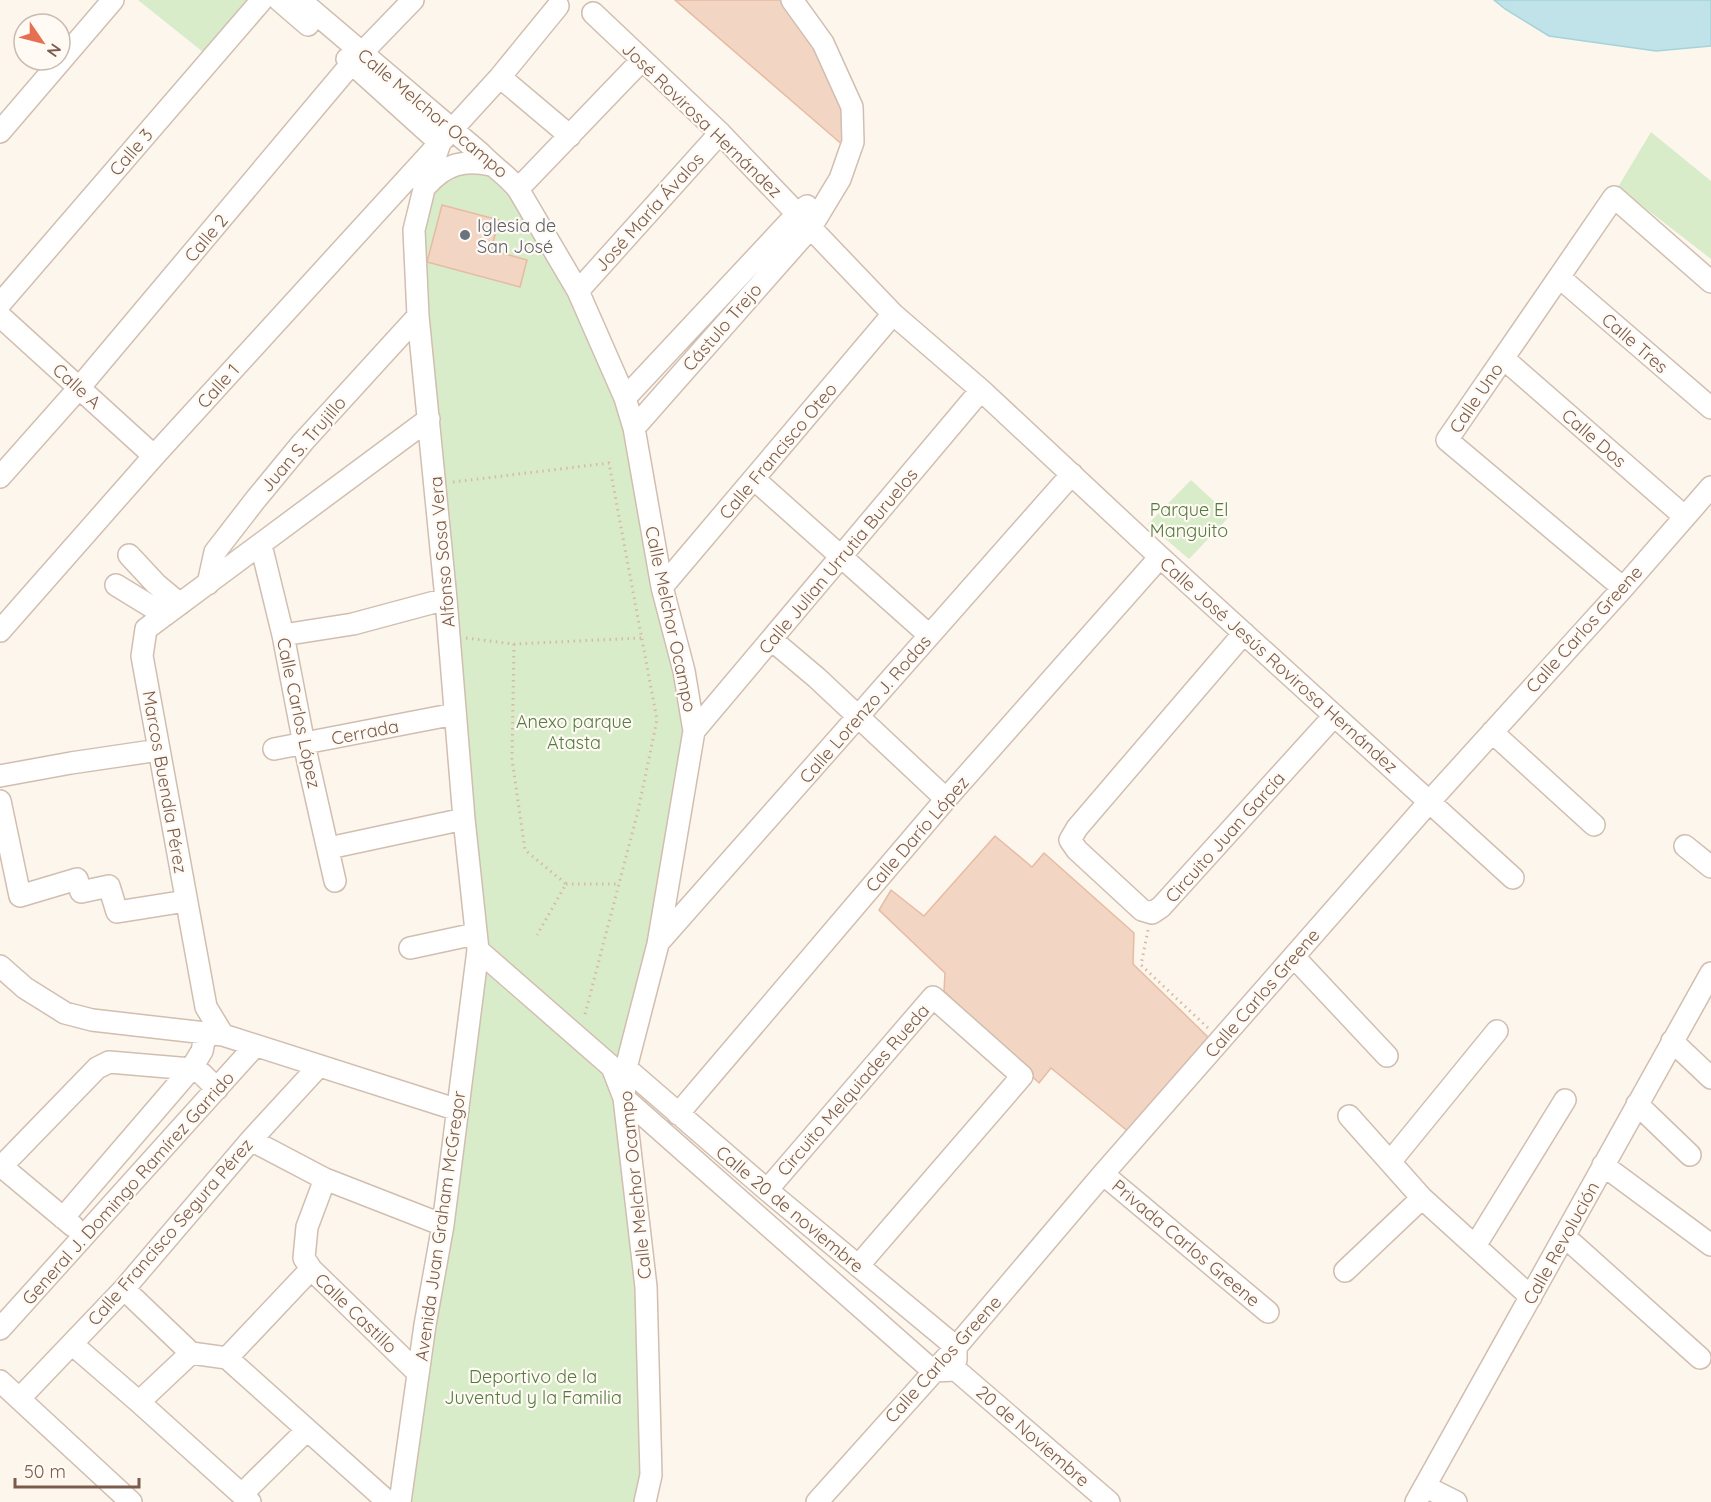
<svg xmlns="http://www.w3.org/2000/svg" width="1711" height="1502" viewBox="0 0 1711 1502" font-family="Quicksand,sans-serif">
<style>
.green{fill:#d8ecc9}
.water{fill:#bfe3e8;stroke:#a5d3da;stroke-width:1.5}
.building{fill:#f3d5c3;stroke:#e6bba3;stroke-width:1.5}
.lines{fill:none;stroke-linecap:round;stroke-linejoin:round}
.minor-casing{stroke:#d1beb0;stroke-width:24}
.path{stroke:#d9b8a5;stroke-width:3;stroke-dasharray:1.5 4.5;stroke-linecap:butt}
.minor{stroke:#fff;stroke-width:21}
.worship-dot{fill:#6b7280;stroke:#fffaf3;stroke-width:2}
.labels{text-anchor:middle;dominant-baseline:central;stroke-width:4.5;stroke-linejoin:round;paint-order:stroke}
.street-label{font-size:18px;fill:#7a5c4d;stroke:#fffaf3}
.worship-label{font-size:18px;fill:#5b616d;stroke:#fffaf3;text-anchor:start}
.park-label{font-size:18px;fill:#537a41;stroke:#fffaf3}
</style>
<rect width="100%" height="100%" fill="#fdf6ec"/>
<path class="green" d="M138,0H258L208,56Z
M1651,132L1711,181V259L1618,187Z
M444,170L507,175L625,398L694,731L626,1068L646,1287L643,1502H400L478,950L414,230Z
M1191,480L1230,516L1189,559L1148,524Z"/>
<path class="water" d="M1494,0H1711V46L1656,51L1549,36L1505,9Z"/>
<path class="building" d="M675,0H783L818,45L846,115L845,147Z
M442,205L499,220L491,250L527,260L520,287L427,262Z
M995,836L1032,867L1044,853L1134,933L1133,964L1208,1037L1182,1071L1130,1133L1051,1068L1039,1083L944,991L945,973L879,910L891,890L924,916Z"/>
<g class="lines">
<defs>
<path id="minor" d="M279,0L308,25
M300,0L480,153C493,167 507,175 518,189L578,291L625,398L634,428L662,587L684,671L694,731L658,944L626,1068L624,1098L646,1287L651,1475L645,1502
M593,13L720,133L893,314L981,390L1160,557L1513,878
M347,59L440,143
M500,77L570,136
M0,132L113,0
M427,185C445,164 465,159 491,165
M518,189L642,60
M1559,277L1711,408
M578,291L720,133
M0,304L262,0
M0,316L154,456
M1503,358L1685,517
M625,398L797,214L807,206
M429,419L146,629L142,656L206,1007L223,1035L458,1110
M634,428L811,227L840,179L853,142L852,107L823,43L792,0
M0,477L79,388L352,63L413,0
M754,479L929,635
M261,545L283,635L304,744L335,881
M129,555L156,584L180,604
M208,584L215,552L256,499L303,442L418,316
M116,585L165,615
M662,587L893,314
M1623,588L1447,440L1614,197L1711,282
M0,631L154,456L500,77L558,6
M1244,633L1077,828L1070,840L1077,850L1142,910L1152,913L1161,907L1334,716
M283,635L353,624L446,599
M772,640L817,678L946,799
M694,731L981,390
M1492,732L1594,825
M274,749L455,714
M0,776L71,763L159,750
M0,801L20,896L77,879L81,892L109,886L117,912L186,901
M1685,846L1711,867
M329,848L464,819
M658,943L1072,474
M410,948L475,934
M478,950L612,1067L624,1098L933,1371L956,1370L1109,1502
M1294,957L1387,1056
M0,966L25,988L65,1013L92,1020L223,1035
M1672,1041L1711,1078
M626,1068L767,1190L956,1347V1360
M1637,1104L1690,1155
M678,1114L946,799L1160,557
M1349,1116L1422,1198L1531,1297
M251,1140L325,1179L443,1225
M1390,1162L1497,1031
M0,1165L73,1226
M1603,1165L1711,1245
M2,1166L97,1068L109,1062L191,1069L202,1074L217,1089
M1103,1174L1268,1312
M325,1179L307,1227L304,1258L311,1269L418,1373
M767,1190L933,997L1022,1076L858,1266
M63,1218L191,1069L202,1051L206,1032
M1564,1236L1700,1358
M1475,1246L1565,1100
M1345,1271L1422,1198
M124,1289L191,1353
M0,1329L255,1046
M72,1344L139,1402L250,1502
M227,1358L388,1502
M0,1381L131,1502
M20,1398L124,1289L251,1140L319,1066
M139,1402L191,1353L227,1358L311,1269
M1426,1487L1456,1502
M242,1494L307,1430
M400,1502L425,1325L443,1225L478,950L464,819L446,599L418,316L414,230L424,189L440,143
M817,1502L956,1347L1103,1174L1430,801L1623,588L1711,487
M1416,1502L1711,973"/>
</defs>
<use href="#minor" class="minor-casing"/>
<path class="path" d="M453,482L609,463L657,720L638,811L584,1018
M466,638L514,644L641,638
M514,644L512,759L525,850L566,884L537,935
M566,884H618
M1148,930L1141,965L1208,1028"/>
<use href="#minor" class="minor"/>
</g>
<circle class="worship-dot" cx="465" cy="235" r="6"/>
<g class="labels">
<g class="street-label">
<text transform="translate(433 113) rotate(40)">Calle Melchor Ocampo</text>
<text transform="translate(702 120) rotate(44)">José Rovirosa Hernández</text>
<text transform="translate(131 152) rotate(-49)">Calle 3</text>
<text transform="translate(649 212) rotate(-48)">José María Ávalos</text>
<text transform="translate(206 238) rotate(-50)">Calle 2</text>
<text transform="translate(722 327) rotate(-49)">Cástulo Trejo</text>
<text transform="translate(1635 343) rotate(41)">Calle Tres</text>
<text transform="translate(77 386) rotate(42)">Calle A</text>
<text transform="translate(218 386) rotate(-48)">Calle 1</text>
<text transform="translate(1476 398) rotate(-56)">Calle Uno</text>
<text transform="translate(1594 438) rotate(41)">Calle Dos</text>
<text transform="translate(303 444) rotate(-49)">Juan S. Trujillo</text>
<text transform="translate(778 451) rotate(-50)">Calle Francisco Oteo</text>
<text transform="translate(442 552) rotate(-95)">Alfonso Sosa Vera</text>
<text transform="translate(838 561) rotate(-50)">Calle Julian Urrutia Buruelos</text>
<text transform="translate(671 619) rotate(78)">Calle Melchor Ocampo</text>
<text transform="translate(1584 629) rotate(-48)">Calle Carlos Greene</text>
<text transform="translate(1279 665) rotate(42)">Calle José Jesús Rovirosa Hernández</text>
<text transform="translate(865 709) rotate(-49)">Calle Lorenzo J. Rodas</text>
<text transform="translate(299 713) rotate(78)">Calle Carlos López</text>
<text transform="translate(365 732) rotate(-11)">Cerrada</text>
<text transform="translate(165 782) rotate(80)">Marcos Buendía Pérez</text>
<text transform="translate(917 834) rotate(-49)">Calle Darío López</text>
<text transform="translate(1225 837) rotate(-48)">Circuito Juan García</text>
<text transform="translate(1262 993) rotate(-49)">Calle Carlos Greene</text>
<text transform="translate(853 1090) rotate(-49)">Circuito Melquiades Rueda</text>
<text transform="translate(635 1185) rotate(-96)">Calle Melchor Ocampo</text>
<text transform="translate(128 1188) rotate(-48)">General J. Domingo Ramírez Garrido</text>
<text transform="translate(790 1209) rotate(40)">Calle 20 de noviembre</text>
<text transform="translate(440 1226) rotate(-82)">Avenida Juan Graham McGregor</text>
<text transform="translate(170 1232) rotate(-49)">Calle Francisco Segura Pérez</text>
<text transform="translate(1186 1243) rotate(40)">Privada Carlos Greene</text>
<text transform="translate(1561 1243) rotate(-61)">Calle Revolución</text>
<text transform="translate(356 1313) rotate(44)">Calle Castillo</text>
<text transform="translate(943 1359) rotate(-48)">Calle Carlos Greene</text>
<text transform="translate(1033 1436) rotate(41)">20 de Noviembre</text>
</g>
<g class="worship-label">
<text x="477" y="225">Iglesia de<tspan x="477" dy="21">San José</tspan></text>
</g>
<g class="park-label">
<text x="1189" y="509">Parque El<tspan x="1189" dy="21">Manguito</tspan></text>
<text x="574" y="721">Anexo parque<tspan x="574" dy="21">Atasta</tspan></text>
<text x="533" y="1376">Deportivo de la<tspan x="533" dy="21">Juventud y la Familia</tspan></text>
</g>
</g>
<g transform="translate(42 42) rotate(125)"><circle r="28" fill="#fffaf3" stroke="#cabbb1" stroke-width="1.5"/>
<path d="M0-4.5L10 22L0 15L-10 22Z" fill="#e76f51"/>
<text y="-9" font-size="16" font-weight="bold" text-anchor="middle" fill="#7a5c4d">N</text>
</g>
<path d="M15 1478v9h124v-9" fill="none" stroke="#7a5c4d" stroke-width="3"/>
<text x="24" y="1478" font-size="18" fill="#7a5c4d" stroke="#fffaf3" stroke-width="4.5" paint-order="stroke">50 m</text>
</svg>
